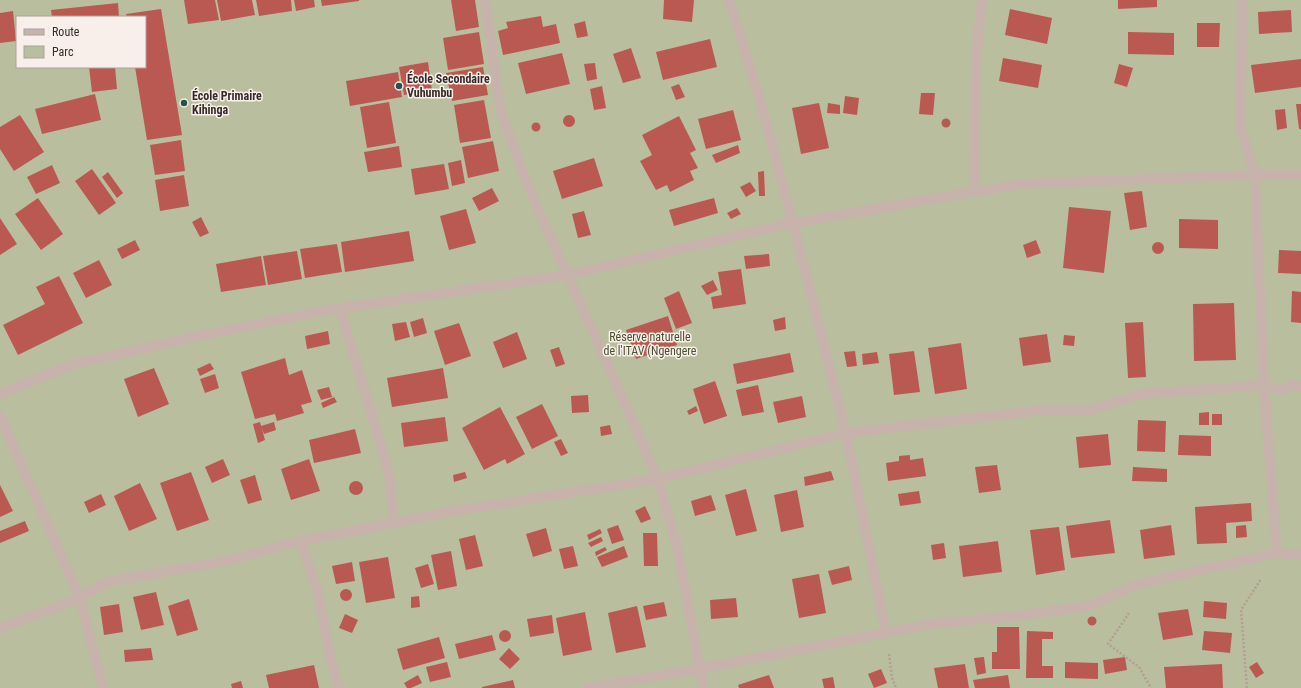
<svg xmlns="http://www.w3.org/2000/svg" width="1301" height="688" viewBox="0 0 1301 688" font-family="'Roboto Condensed',sans-serif">
<style>
.green{fill:#b9be9f;fill-rule:evenodd}
.building{fill:#ba5952}
.lines{fill:none;stroke-linecap:round;stroke-linejoin:round}
.path{stroke:#b39d95;stroke-width:2.5;stroke-dasharray:2 2;stroke-linecap:butt}
.street{stroke:#c7b3ab;stroke-width:10}
.poi-dot{fill:#23534d;stroke:#f8efea;stroke-width:1.5}
.labels{text-anchor:middle;dominant-baseline:central;stroke-width:3;stroke-linejoin:round;paint-order:stroke}
.poi-label{font-size:12px;font-weight:bold;fill:#352b29;stroke:#f8efea;text-anchor:start}
.park-label{font-size:12px;fill:#4b5130;stroke:#f8efea}
</style>
<rect width="100%" height="100%" fill="#f0e4de"/>
<path class="green" d="M0,0H1301V688H0ZM17,17H145V67H17Z"/>
<path class="building" d="M184,0H215L219,20L188,24Z
M217,0H252L255,15L221,21Z
M256,0H291L292,11L259,16Z
M294,0H314L315,7L296,11Z
M321,0H359V1L322,6Z
M451,0H475L479,27L456,31Z
M664,0H694L692,22L663,19Z
M1118,0H1157V7L1118,9Z
M118,3L119,17H52L51,10Z
M161,9L182,135L147,140L135,67H145V17H127L126,14Z
M1010,9L1052,18L1047,44L1005,35Z
M1291,10L1292,32L1259,34L1258,12Z
M13,11L16,41L0,43V13Z
M541,16L543,27L556,24L560,43L503,55L498,31L508,28L506,22Z
M585,21L588,36L577,38L574,24Z
M1197,23H1220L1219,47H1197Z
M479,32L484,64L448,70L443,38Z
M1128,32L1174,33V55L1128,54Z
M710,39L717,67L663,80L656,52Z
M631,48L641,78L623,83L613,54Z
M562,53L570,84L526,94L518,63Z
M1003,58L1042,65L1038,88L999,81Z
M1301,59V87L1255,93L1251,65Z
M428,62L432,90L404,95L399,67Z
M595,63L597,79L587,81L584,64Z
M1119,64L1133,68L1127,87L1114,83Z
M89,67H115L117,89L92,92Z
M483,67L488,95L452,101L446,73Z
M398,72L402,97L350,106L346,81Z
M679,84L685,97L676,100L671,87Z
M602,86L606,108L594,110L590,89Z
M921,93H935L933,115L919,114Z
M95,94L101,120L42,134L35,109Z
M845,96L859,98L857,115L843,113Z
M484,100L491,138L460,143L454,105Z
M389,102L396,143L367,148L360,107Z
M819,103L829,148L801,154L792,108Z
M828,103L840,105V114L827,113Z
M1296,104H1301V129H1299Z
M1285,109L1287,128L1277,130L1275,110Z
M733,110L741,140L706,149L698,119Z
M563 121a6 6 0 1 1 12 0a6 6 0 1 1-12 0Z
M20,115L44,152L14,171L0,149V127Z
M679,116L696,150L690,153L698,168L690,171L694,180L670,192L667,185L656,190L640,161L652,155L642,135Z
M941.5 123a4.5 4.5 0 1 1 9 0a4.5 4.5 0 1 1-9 0Z
M531.5 127a4.5 4.5 0 1 1 9 0a4.5 4.5 0 1 1-9 0Z
M181,140L185,171L155,175L150,145Z
M493,141L499,171L468,178L462,147Z
M738,145L740,153L716,163L712,155Z
M399,146L402,167L368,172L364,152Z
M594,158L603,186L562,199L553,171Z
M461,160L465,183L452,186L448,163Z
M444,164L449,189L415,195L411,169Z
M52,165L60,183L36,194L27,177Z
M92,169L116,203L99,215L75,181Z
M764,171L765,196H759L758,172Z
M108,172L123,193L117,198L102,177Z
M184,175L189,206L160,211L155,180Z
M750,182L756,191L746,197L740,187Z
M492,188L499,201L479,211L472,198Z
M1142,191L1147,227L1130,230L1124,193Z
M38,198L63,234L41,250L15,214Z
M714,198L718,213L674,226L669,210Z
M1069,207L1111,211L1104,273L1063,268Z
M737,208L741,214L731,219L727,213Z
M466,209L476,243L449,250L440,216Z
M584,211L591,235L578,238L572,214Z
M201,217L209,233L200,237L192,222Z
M0,218L17,244L0,255Z
M1179,219L1218,220V249L1179,248Z
M409,231L414,261L345,272L341,242Z
M135,240L140,250L122,259L117,249Z
M1036,240L1041,253L1027,258L1023,245Z
M1152 248a6 6 0 1 1 12 0a6 6 0 1 1-12 0Z
M337,244L342,272L305,278L300,249Z
M1279,250L1301,251V274L1278,273Z
M297,251L302,279L268,285L263,256Z
M769,254L770,266L746,269L744,256Z
M261,256L266,285L221,292L216,264Z
M99,260L112,285L86,298L73,273Z
M741,269L746,304L713,309L711,297L722,295L718,272Z
M59,276L83,323L18,355L3,325L45,304L36,287Z
M713,280L718,290L707,295L701,286Z
M679,291L692,323L676,329L664,298Z
M1292,291L1301,292V323L1291,322Z
M1234,303L1236,360L1194,361L1193,304Z
M668,316L677,345L636,359L626,330Z
M785,317L786,329L775,331L773,320Z
M423,318L427,333L414,337L410,322Z
M406,322L410,337L395,341L392,324Z
M1143,322L1146,377L1128,378L1125,323Z
M459,323L471,356L445,365L434,331Z
M328,331L330,344L307,349L305,336Z
M517,332L527,359L503,368L493,342Z
M1047,334L1051,362L1023,366L1019,338Z
M1064,335L1075,336L1074,346L1063,345Z
M961,343L967,389L935,394L928,348Z
M559,347L565,364L556,367L550,350Z
M855,351L857,366L847,367L844,352Z
M914,351L920,392L894,395L889,354Z
M877,352L879,363L863,365L862,354Z
M790,353L794,372L737,384L733,364Z
M285,358L289,375L302,370L312,402L301,405L304,413L277,421L275,414L255,419L241,372Z
M210,363L214,369L200,376L197,369Z
M154,368L169,404L138,417L124,379Z
M443,368L448,398L392,407L387,378Z
M215,374L219,388L205,393L200,379Z
M715,381L727,416L704,424L693,389Z
M758,385L764,412L742,416L736,390Z
M329,387L332,397L321,400L317,390Z
M588,395L589,412L572,413L571,396Z
M802,396L806,417L778,423L773,402Z
M334,397L337,402L323,408L321,403Z
M542,404L558,436L532,449L516,417Z
M696,406L698,411L689,415L687,411Z
M500,407L525,454L507,464L505,459L484,470L462,428Z
M1209,412V425H1199V413Z
M1212,414H1222V425H1212Z
M445,417L448,441L404,447L401,423Z
M1138,420L1166,421L1165,452L1137,451Z
M260,422L265,440L258,443L253,424Z
M274,422L276,430L264,434L261,426Z
M610,425L612,434L601,436L600,427Z
M355,429L361,453L314,463L309,440Z
M1108,434L1111,465L1079,468L1076,437Z
M1179,435L1211,436V456L1178,455Z
M561,439L568,453L561,456L554,442Z
M910,455V460L923,458L926,476L888,481L886,463L899,461V456Z
M223,459L230,475L212,483L205,467Z
M309,459L320,491L291,500L281,469Z
M997,465L1001,490L979,493L975,467Z
M1133,467L1167,469V482L1132,481Z
M831,471L834,480L805,486L804,477Z
M191,472L209,520L177,531L160,483Z
M465,472L467,478L454,482L453,475Z
M255,475L262,500L248,504L240,480Z
M349 488a7 7 0 1 1 14 0a7 7 0 1 1-14 0Z
M140,483L157,519L129,531L114,496Z
M0,485L13,511L0,517Z
M746,489L757,531L736,536L725,495Z
M797,490L804,527L781,532L774,495Z
M919,491L921,503L900,506L898,494Z
M101,494L106,505L89,513L84,502Z
M711,495L716,510L695,516L691,501Z
M1251,503L1252,521L1226,523L1227,543L1197,544L1195,507Z
M645,506L651,519L641,523L635,511Z
M1110,520L1115,553L1071,558L1066,526Z
M25,521L29,531L0,543V531Z
M618,525L624,540L612,544L607,529Z
M1171,525L1175,555L1144,559L1140,530Z
M1246,525L1247,537L1236,538V526Z
M1059,527L1065,570L1036,575L1030,530Z
M546,528L552,551L533,557L526,534Z
M600,529L602,533L589,540L587,535Z
M643,533H657L658,566H644Z
M475,535L483,566L466,570L459,539Z
M601,537L603,541L591,547L588,543Z
M998,541L1002,572L963,577L959,546Z
M944,543L946,558L933,560L931,545Z
M573,546L578,566L564,569L559,549Z
M624,546L628,557L602,567L597,557Z
M605,547L607,550L596,556L595,552Z
M451,551L457,586L438,590L431,555Z
M388,557L395,598L366,603L359,562Z
M352,562L355,581L336,584L332,566Z
M428,564L434,584L421,588L415,568Z
M849,566L852,580L832,585L828,571Z
M819,574L826,613L799,618L792,579Z
M340 595a6 6 0 1 1 12 0a6 6 0 1 1-12 0Z
M156,592L164,625L141,630L133,597Z
M419,596L420,607L411,608V597Z
M736,598L738,617L711,619L710,600Z
M189,599L198,630L177,636L168,606Z
M1204,601L1227,603L1226,619L1203,617Z
M664,602L667,616L646,620L643,606Z
M119,604L123,632L104,635L100,607Z
M637,606L646,647L616,653L608,613Z
M1188,609L1193,635L1163,640L1158,613Z
M585,612L592,650L563,656L556,618Z
M345,614L358,620L352,633L339,628Z
M552,615L554,633L530,637L527,619Z
M1087.5 621a4.5 4.5 0 1 1 9 0a4.5 4.5 0 1 1-9 0Z
M997,627H1019L1020,669H992V652H997Z
M499 636a6 6 0 1 1 12 0a6 6 0 1 1-12 0Z
M1027,631L1053,632V639H1042V666H1053V678H1026Z
M1204,631L1232,633L1230,653L1202,650Z
M492,635L496,650L459,659L455,644Z
M439,637L445,658L403,670L397,649Z
M151,648L153,660L125,662L124,650Z
M509,648L520,659L510,669L499,659Z
M984,657L986,673L977,675L974,658Z
M1125,657L1127,670L1105,674L1103,660Z
M447,662L451,677L430,682L426,667Z
M1065,662L1098,663V679L1065,678Z
M1257,662L1264,673L1256,678L1249,667Z
M965,664L969,688H938L934,668Z
M1222,664L1223,688H1166L1164,667Z
M314,665L319,688H269L266,675Z
M881,669L887,683L874,688L868,674Z
M418,675L422,683L411,688H407L404,683Z
M769,675L774,688H739L738,685Z
M1008,675L1010,688H975L973,680Z
M833,677L835,688H824L822,679Z
M513,680L515,688H482V687Z
M241,681L243,688H232L231,684Z"/>
<g class="lines">
<path class="path" d="M1129,613L1108,644L1139,667L1151,688
M889,654L892,678L896,688
M1247,688L1241,610L1261,579"/>
<path class="street" d="M485,0L501,113L533,198L625,403L658,479L678,550L703,688
M729,0L759,96L793,223L846,433L886,633
M1243,0L1240,126L1255,175L1264,385L1277,553
M974,192L976,60L982,0
M340,308L389,473L394,524
M0,394L71,365L194,337L328,310L568,275L793,223L974,192L1021,184L1255,175H1301
M0,416L80,598L103,688
M300,541L317,589L332,664L339,688
M0,628L80,598L106,582L227,561L300,541L454,511L658,479L846,433L1036,411L1091,410L1142,394L1264,385L1281,390L1294,385L1301,386
M586,688L699,669L937,623L1009,617L1088,606L1139,584L1277,553L1301,555"/>
</g>
<g class="poi-dot">
<circle cx="399" cy="86" r="4"/>
<circle cx="184" cy="103" r="4"/>
</g>
<g class="labels">
<g class="poi-label">
<text x="407" y="79">École Secondaire<tspan x="407" dy="14">Vuhumbu</tspan></text>
<text x="192" y="96">École Primaire<tspan x="192" dy="14">Kihinga</tspan></text>
</g>
<g class="park-label">
<text x="650" y="337">Réserve naturelle<tspan x="650" dy="14">de l'ITAV (Ngengere</tspan></text>
</g>
</g>
<rect x="16" y="16" width="130" height="52" fill="#f8efea" stroke="#aaa19d"/>
<rect x="24" y="29" width="20" height="6" fill="#c7b3ab" stroke="#aaa19d"/>
<text x="52" y="36" font-size="12" fill="#352b29">Route</text>
<rect x="24" y="46" width="20" height="12" fill="#b9be9f" stroke="#aaa19d"/>
<text x="52" y="56" font-size="12" fill="#352b29">Parc</text>
</svg>
